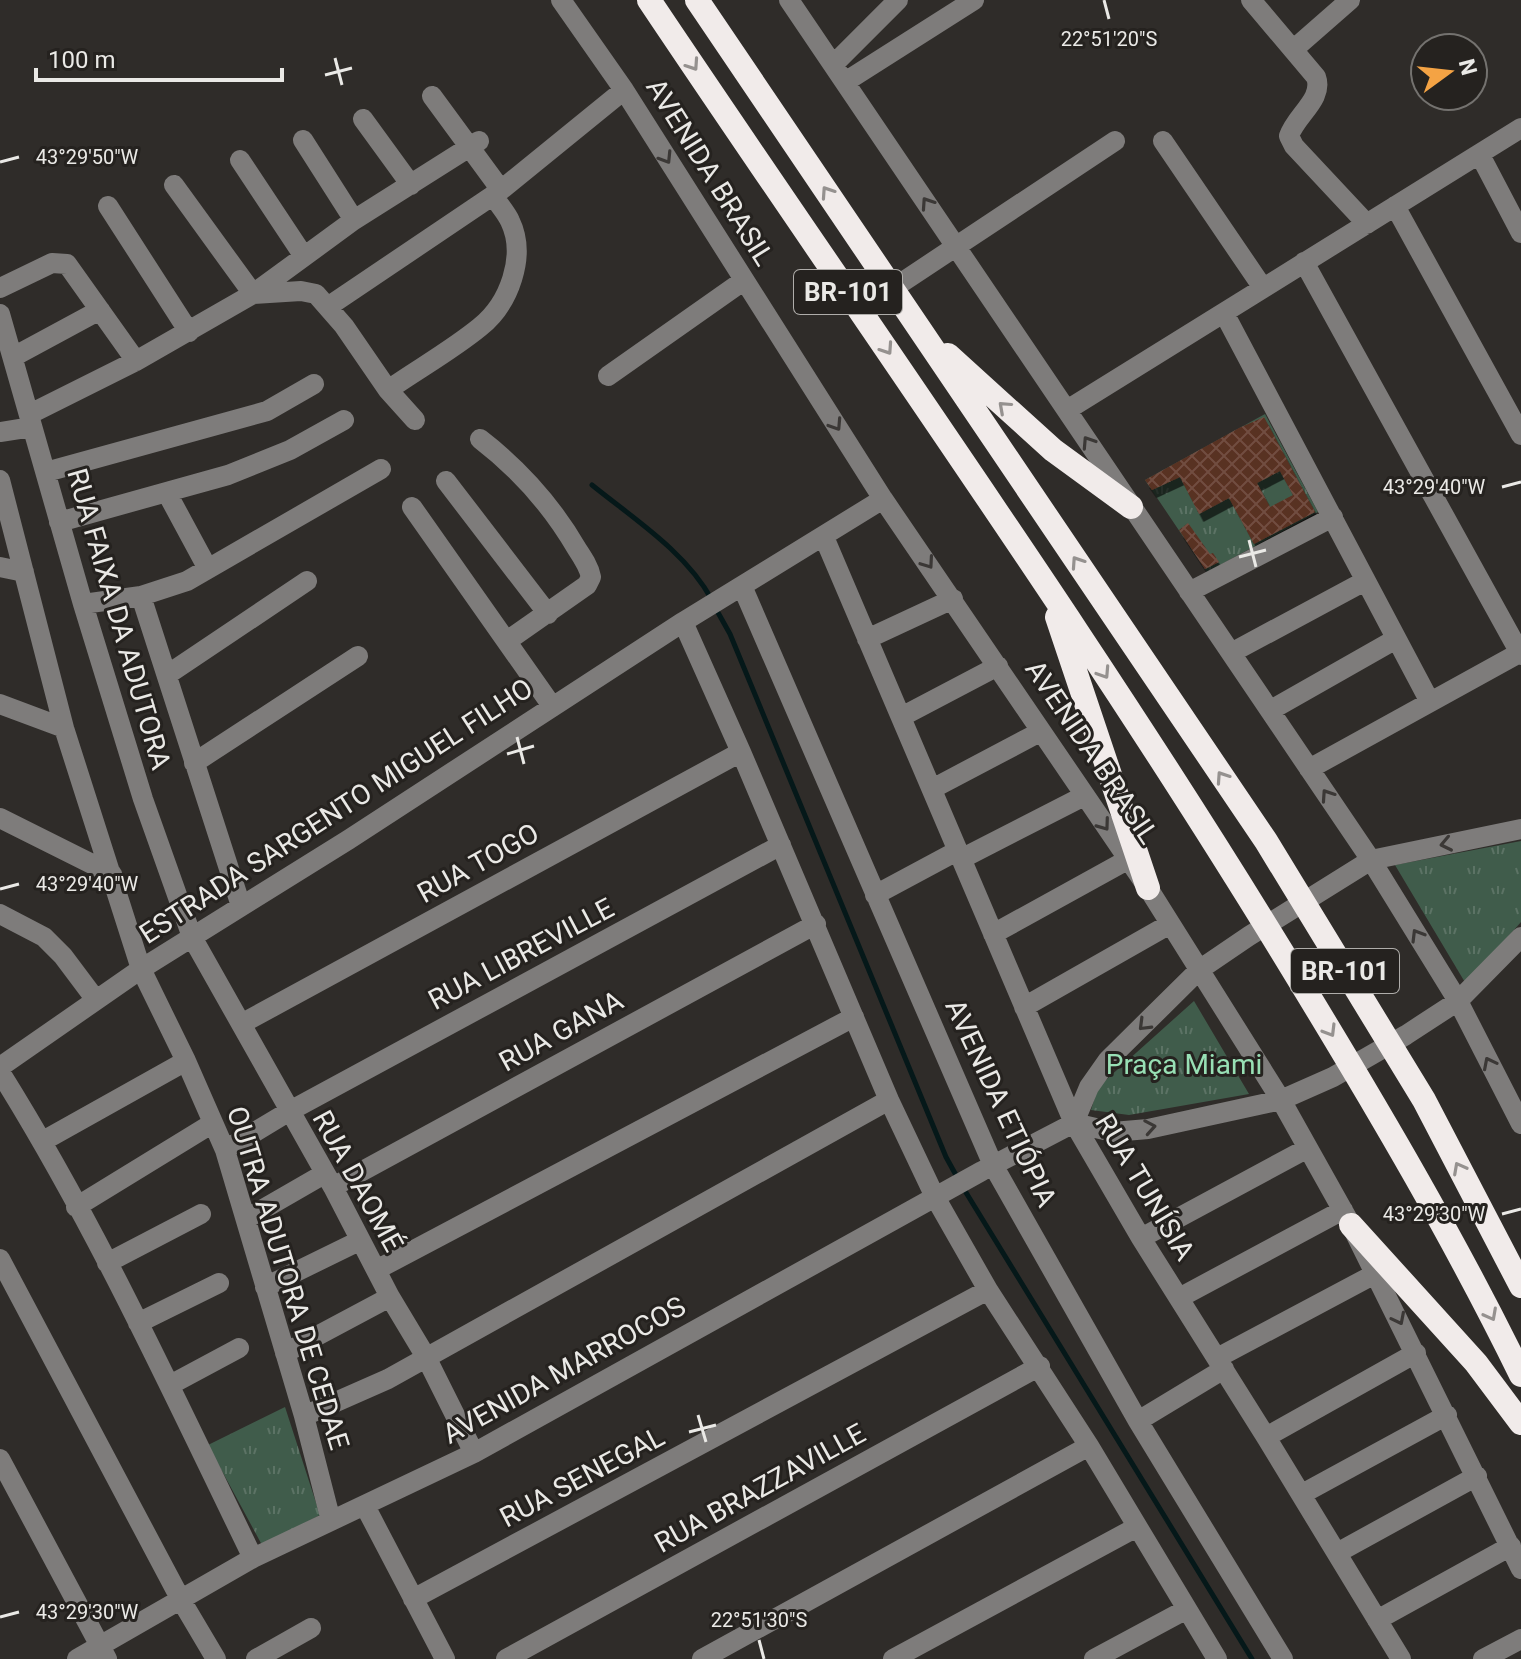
<svg xmlns="http://www.w3.org/2000/svg" width="1521" height="1659" viewBox="0 0 1521 1659" font-family="Roboto,sans-serif">
<style>
.grass{fill:url(#grass-tufts)}
.lines{fill:none;stroke-linecap:round;stroke-linejoin:round}
.stream{stroke:#051819;stroke-width:5}
.building{fill:url(#building-cross-hatch);fill-rule:evenodd;filter:url(#shadow)}
.minor{stroke:#7e7c7b;stroke-width:20}
.highway{stroke:#f1ebea;stroke-width:24}
.oneway{stroke:#95918f}
.oneway2{stroke:#3b3836}
.ticks{fill:none;stroke:#eae9e6;stroke-width:3}
.labels{text-anchor:middle;dominant-baseline:central;stroke-width:6;stroke-linejoin:round;paint-order:stroke}
.shield{fill:#25221f;stroke:#afadaa;stroke-width:2}
.shield-label{font-size:26px;font-weight:bold;fill:#eae9e6}
.street-label{font-size:28px;fill:#eae9e6;stroke:#25221f}
.park-label{font-size:28px;fill:#98e0b5;stroke:#25221f}
.ticks-label{font-size:20px;text-anchor:middle;fill:#eae9e6;stroke:#25221f;stroke-width:6;stroke-linejoin:round;paint-order:stroke}
</style>
<defs>
<pattern id="grass-tufts" width="24" height="20" patternUnits="userSpaceOnUse" patternTransform="scale(2)"><rect width="24" height="20" fill="#405c4b"/><path d="M3 7l-1-3M5 7V3M7 7l1-3M15 17l-1-3M17 17v-4M19 17l1-3" fill="none" stroke="#5c7365"/></pattern>
<pattern id="building-cross-hatch" width="8" height="8" patternUnits="userSpaceOnUse" patternTransform="scale(2)"><rect width="8" height="8" fill="#593021"/><path d="M0 0l8 8M0 8l8-8" fill="none" stroke="#714e41"/></pattern>
<filter id="shadow"><feDropShadow dx="4.5" dy="8" stdDeviation="0" flood-color="#0009"/></filter>
</defs>
<rect width="100%" height="100%" fill="#2f2c29"/>
<path class="grass" d="M1265,414L1318,512L1207,572L1145,480Z
M1521,841V922L1466,984L1395,865Z
M1194,1001L1249,1094L1129,1115L1091,1110L1098,1087Z
M285,1407L320,1515L262,1545L208,1445Z"/>
<g class="lines">
<path class="stream" d="M592,485C634,519 686,552 712,600
M716,609L730,634L946,1157L957,1177
M962,1186L1252,1659"/>
</g>
<path class="building" d="M1264,417L1315,512L1254,544L1229,498L1199,514L1180,477L1152,490L1145,480L1239,428ZM1280,471L1293,495L1270,507L1257,483Z
M1188,523L1210,554L1213,553L1219,562L1205,569L1179,530Z"/>
<g class="lines">
<path class="minor" d="M561,0L624,90L883,499L1148,888L1281,1100L1351,1225L1521,1569
M789,0L1371,860L1458,1001L1521,1124
M1251,0L1316,77C1324,99 1296,115 1289,136L1294,146L1367,224
M1294,49L1350,0
M833,65L898,0
M845,82L974,0
M432,96L501,190
M363,119L411,185
M303,140L354,220
M1163,141L1263,288
M1480,155L1521,233
M240,160L303,255
M174,185L253,294L301,291L316,294L344,326L388,390L415,420
M108,206L189,332
M1395,206L1521,435
M1304,262L1521,655
M0,288L52,263L67,264L136,361
M892,289L1115,141
M329,306L501,190L624,90
M1224,313L1430,702
M0,314L83,604L143,799L192,937L333,1187L390,1297L426,1357L474,1453
M13,357L100,310
M608,376L743,281
M388,390C418,369 452,350 480,327C509,304 527,256 510,221C506,212 498,204 493,195
M1067,410L1521,128
M30,414L136,361L253,294L354,220L479,141
M0,432L32,427
M480,439C519,469 552,506 577,549C583,558 589,567 591,577L587,585L507,641
M46,472L267,411L314,384
M0,480L64,728L141,969L186,1061L225,1150L304,1416L331,1521
M446,481L548,614
M167,493L208,569
M412,507L552,706
M59,522L228,475L290,450L344,420
M824,537L1074,1123L1141,1238L1266,1437L1401,1659
M0,567L24,572
M742,586L993,1165L1138,1421L1283,1659
M1189,592L1333,517
M141,596L241,906
M83,604L141,596L187,581L381,469
M683,622L741,752L889,1100L935,1197L988,1290L1089,1446L1217,1659
M867,639L953,599
M1231,653L1365,581
M167,675L307,581
M0,704L64,728
M1271,710L1396,639
M901,717L998,666
M194,763L358,656
M1309,769L1521,652
M932,789L1040,732
M0,818L112,874
M961,859L1084,796
M875,895L957,851
M0,914L44,937L63,956L96,1000
M993,934L1129,859
M1024,1007L1170,924
M241,1024L741,752
M0,1067L141,969L348,840L683,622L883,499
M0,1072C97,1227 173,1394 253,1558
M1074,1123L1089,1087L1108,1060L1199,970L1249,936L1371,860L1521,829
M1074,1123L1113,1132L1148,1129L1281,1100L1333,1077L1406,1035L1458,1001L1521,937
M43,1141L186,1061
M225,1150L288,1112L781,845
M333,1187L816,924
M76,1207L213,1123
M246,1219L324,1174
M1141,1238L1308,1148
M0,1259L181,1600L216,1659
M107,1263L201,1214
M376,1270L854,1017
M265,1287L359,1241
M1179,1298L1343,1210
M138,1323L219,1283
M285,1353L390,1297
M1217,1358L1375,1274
M170,1385L239,1348
M304,1416L388,1379L889,1100
M1138,1421L1224,1369
M1266,1437L1416,1353
M0,1459L107,1659
M1302,1494L1447,1415
M365,1506L445,1659
M1337,1553L1477,1476
M413,1599L988,1290
M1377,1620L1511,1546
M77,1659L253,1558L474,1453L982,1171L1074,1123
M256,1659L311,1628
M506,1659L1040,1366
M702,1659L1089,1446
M893,1659L1137,1527
M1094,1659L1187,1609
M1483,1659L1521,1639"/>
<path class="highway" d="M649,0C868,327 1097,646 1301,983C1379,1111 1455,1240 1521,1375
M697,0L1266,841L1424,1100L1521,1286
M948,355L1053,450L1131,507
M1057,617L1148,888
M1351,1225L1476,1363L1521,1423"/>
</g>
<defs><path id="oneway-chevron" d="M-2-3.5L2.5 0L-2 3.5" fill="none" stroke-width="1.6" stroke-linecap="round" stroke-linejoin="round" transform="scale(2)"/></defs>
<g class="oneway">
<use href="#oneway-chevron" transform="translate(693 65) rotate(56)"/>
<use href="#oneway-chevron" transform="translate(827 192) rotate(-124)"/>
<use href="#oneway-chevron" transform="translate(887 349) rotate(56)"/>
<use href="#oneway-chevron" transform="translate(1004 407) rotate(-138)"/>
<use href="#oneway-chevron" transform="translate(1077 562) rotate(-124)"/>
<use href="#oneway-chevron" transform="translate(1104 673) rotate(57)"/>
<use href="#oneway-chevron" transform="translate(1222 777) rotate(-124)"/>
<use href="#oneway-chevron" transform="translate(1330 1031) rotate(59)"/>
<use href="#oneway-chevron" transform="translate(1459 1168) rotate(-118)"/>
<use href="#oneway-chevron" transform="translate(1491 1315) rotate(62)"/>
</g>
<g class="oneway2">
<use href="#oneway-chevron" transform="translate(666 158) rotate(58)"/>
<use href="#oneway-chevron" transform="translate(927 203) rotate(-124)"/>
<use href="#oneway-chevron" transform="translate(836 425) rotate(57)"/>
<use href="#oneway-chevron" transform="translate(1088 442) rotate(-123)"/>
<use href="#oneway-chevron" transform="translate(928 563) rotate(55)"/>
<use href="#oneway-chevron" transform="translate(1327 795) rotate(-124)"/>
<use href="#oneway-chevron" transform="translate(1104 825) rotate(54)"/>
<use href="#oneway-chevron" transform="translate(1446 844) rotate(168)"/>
<use href="#oneway-chevron" transform="translate(1417 935) rotate(-121)"/>
<use href="#oneway-chevron" transform="translate(1144 1025) rotate(135)"/>
<use href="#oneway-chevron" transform="translate(1489 1063) rotate(-117)"/>
<use href="#oneway-chevron" transform="translate(1150 1127) rotate(-10)"/>
<use href="#oneway-chevron" transform="translate(1399 1319) rotate(63)"/>
</g>
<path class="ticks" d="M1104,0L1109,19M335,58L342,85M325,75L352,68M0,162L19,157M1502,487L1521,482M1249,540L1256,567M1239,557L1266,550M517,737L524,764M507,754L534,746M0,889L19,884M1502,1214L1521,1209M698,1415L706,1442M689,1432L716,1425M0,1617L19,1612M759,1640L764,1659"/>
<g class="labels">
<g class="shield">
<rect x="794" y="270" width="108" height="44" rx="6"/>
<rect x="1291" y="949" width="108" height="44" rx="6"/>
</g>
<g class="shield-label">
<text x="848" y="292">BR-101</text>
<text x="1345" y="971">BR-101</text>
</g>
<g class="street-label">
<text transform="translate(710 172) rotate(58)">AVENIDA BRASIL</text>
<text transform="translate(119 619) rotate(74)">RUA FAIXA DA ADUTORA</text>
<text transform="translate(1092 752) rotate(56)">AVENIDA BRASIL</text>
<text transform="translate(336 811) rotate(-33)">ESTRADA SARGENTO MIGUEL FILHO</text>
<text transform="translate(478 863) rotate(-29)">RUA TOGO</text>
<text transform="translate(521 954) rotate(-28)">RUA LIBREVILLE</text>
<text transform="translate(561 1031) rotate(-29)">RUA GANA</text>
<text transform="translate(1001 1103) rotate(65)">AVENIDA ETIÓPIA</text>
<text transform="translate(358 1181) rotate(61)">RUA DAOMÉ</text>
<text transform="translate(1145 1187) rotate(59)">RUA TUNÍSIA</text>
<text transform="translate(288 1278) rotate(73)">OUTRA ADUTORA DE CEDAE</text>
<text transform="translate(564 1370) rotate(-29)">AVENIDA MARROCOS</text>
<text transform="translate(582 1477) rotate(-28)">RUA SENEGAL</text>
<text transform="translate(760 1488) rotate(-29)">RUA BRAZZAVILLE</text>
</g>
<g class="park-label">
<text x="1184" y="1064">Praça Miami</text>
</g>
</g>
<g class="ticks-label">
<text x="1109" y="46">22°51'20"S</text>
<text x="87" y="164">43°29'50"W</text>
<text x="1434" y="494">43°29'40"W</text>
<text x="87" y="891">43°29'40"W</text>
<text x="1434" y="1221">43°29'30"W</text>
<text x="87" y="1619">43°29'30"W</text>
<text x="759" y="1627">22°51'30"S</text>
</g>
<g transform="translate(1449 72) rotate(75)"><circle r="38" fill="#25221f" stroke="#74726f" stroke-width="2"/>
<path d="M0-6L14 30L0 20L-14 30Z" fill="#f4a344"/>
<text y="-12" font-size="22" font-weight="bold" text-anchor="middle" fill="#eae9e6">N</text>
</g>
<path d="M36 68v12h246v-12" fill="none" stroke="#eae9e6" stroke-width="4"/>
<text x="48" y="68" font-size="24" fill="#eae9e6" stroke="#25221f" stroke-width="6" paint-order="stroke">100 m</text>
</svg>
